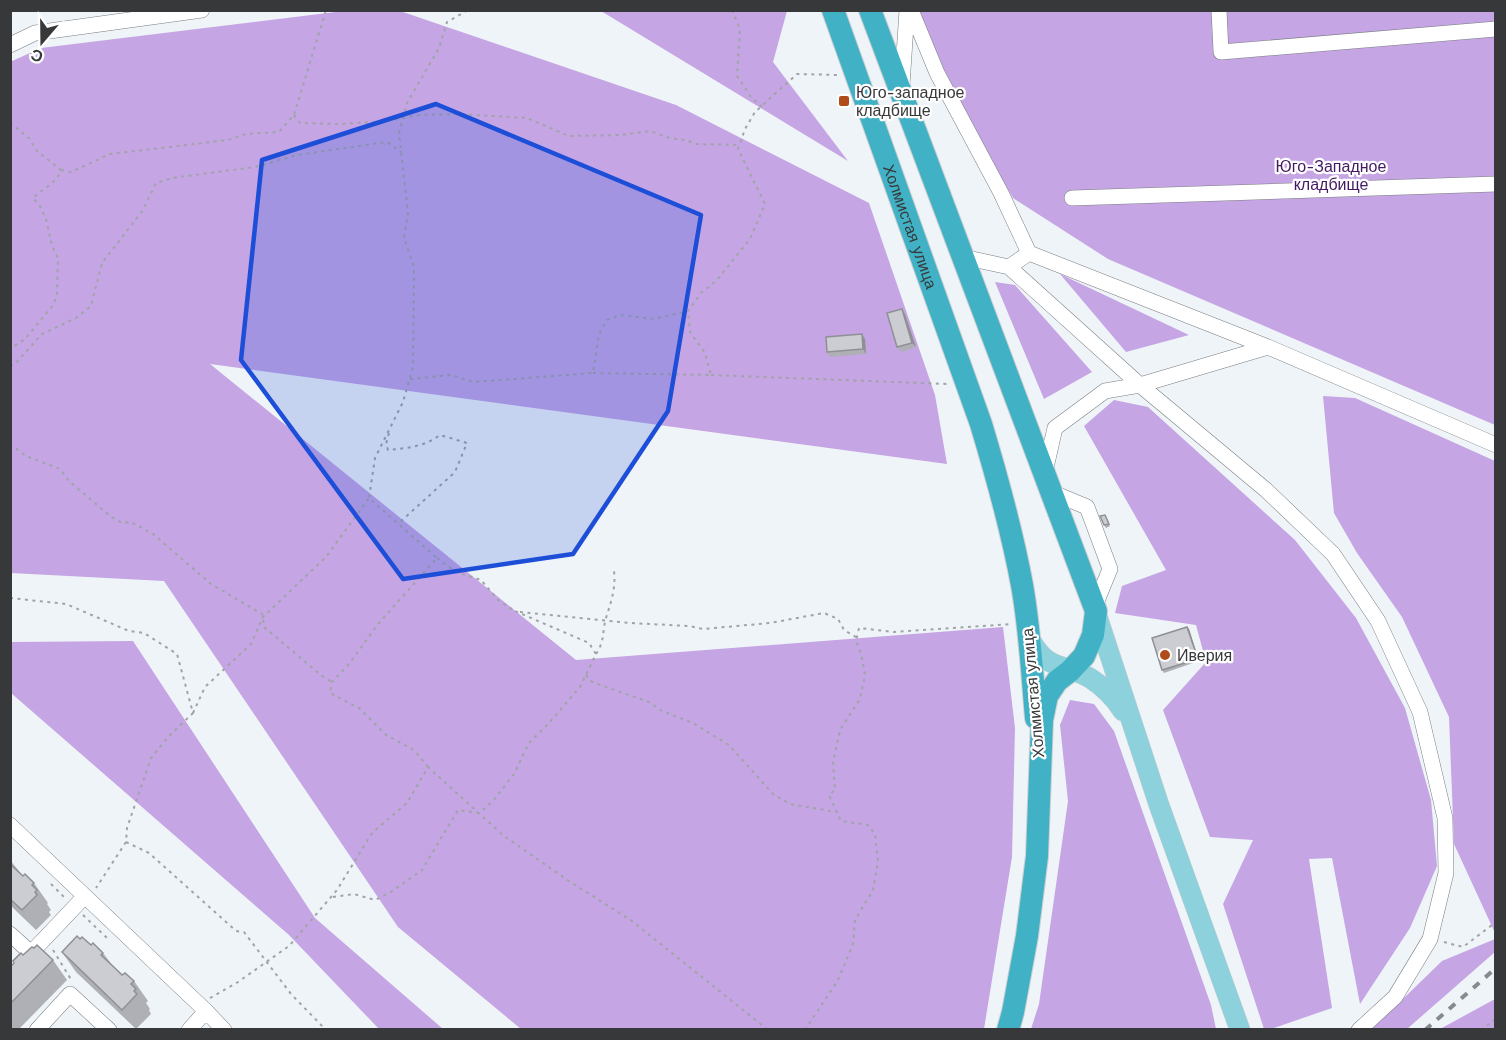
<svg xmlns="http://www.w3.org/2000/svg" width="1506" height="1040" viewBox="0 0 1506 1040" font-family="'Work Sans',sans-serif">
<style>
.forest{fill:#c5a5e4}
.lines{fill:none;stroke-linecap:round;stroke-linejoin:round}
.minor-casing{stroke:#7a7e82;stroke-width:16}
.major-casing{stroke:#cfcfd0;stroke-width:21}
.highway-casing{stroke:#cfcfd0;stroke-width:24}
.path{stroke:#a0a4a7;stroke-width:2;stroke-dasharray:3 4.5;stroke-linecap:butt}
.minor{stroke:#fff;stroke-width:15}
.major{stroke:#8dd1dd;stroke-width:20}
.highway{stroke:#41b2c6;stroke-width:22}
.rail{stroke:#878a8d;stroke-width:4;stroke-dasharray:8 8;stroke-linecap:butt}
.wall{fill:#afb0b5}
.shaded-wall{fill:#8f9094}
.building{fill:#cccdd3;stroke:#8f9094;stroke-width:1.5}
.marked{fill:#1d4ed8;fill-opacity:0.2;stroke:#1d4ed8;stroke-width:4.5;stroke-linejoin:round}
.poi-dot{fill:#b04c19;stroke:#fff;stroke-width:2}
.labels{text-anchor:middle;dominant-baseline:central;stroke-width:4.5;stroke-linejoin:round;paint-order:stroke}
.poi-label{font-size:16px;fill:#37383a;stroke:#fff;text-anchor:start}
.park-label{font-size:16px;fill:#441a63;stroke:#fff}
.street-label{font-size:16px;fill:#37383a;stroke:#fff}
</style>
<rect width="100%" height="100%" fill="#eff4f8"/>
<path class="forest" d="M344,11H400L676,105L869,203L935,395L947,464L210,364L576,660L1003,627L1015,728L1012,857L984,1029H521L398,927L164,581L11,573L10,62L41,48Z
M601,11H787L773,62L848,161Z
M919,11H1495V425L1108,259L1013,198L943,80Z
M1060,274L1189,335L1126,352Z
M995,282L1015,285L1092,372L1044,399Z
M1323,396L1355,398L1495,461V933L1454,844L1449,717L1402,617L1357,553L1334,513Z
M1114,400L1148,407L1295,540L1356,618L1405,708L1431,800L1437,866L1410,928L1360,1004L1332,858L1309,859L1332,1008L1271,1029H1264L1223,904L1253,840L1210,837L1163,710L1206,662L1196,625L1115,613L1122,586L1166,570L1084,426Z
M133,641L315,918L443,1029H379L289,935L11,693V642Z
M1070,700L1094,704L1114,731L1211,1005L1216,1029H1031L1039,1004L1068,801L1060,725Z
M1495,939V952L1407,1029L1371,1030L1442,961Z
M1495,999V1029H1440Z"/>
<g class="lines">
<defs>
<path id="minor" d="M911,10L937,73L1001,193L1029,253
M1219,10L1221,52L1496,29
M10,45L35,33L202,10
M902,85L907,10
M1072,198L1496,184
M963,257L1009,267L1029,253L1268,347L1496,445
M1009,267L1140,385L1266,490L1333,554L1378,621L1420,712L1445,818L1446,873L1430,939L1395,997L1359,1030
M1045,472L1055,428L1105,391L1140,385L1268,347
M1051,492L1087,507L1110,569L1094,608
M10,825L206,1011L189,1030
M10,934L31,953
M10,975L85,896
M206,1011L224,1030
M37,1030L70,994L109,1030"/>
<path id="major" d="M1096,613L1159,805L1240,1030
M1030,639C1048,672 1062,662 1090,678C1104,687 1114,697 1123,711"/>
<g id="highway">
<path id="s1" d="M833,10L981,424C997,477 1012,531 1022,585C1030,629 1032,673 1036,718"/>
<path d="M870,10L1096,611L1093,635L1084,656L1070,671L1057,681L1047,696L1042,720L1037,856L1027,936L1013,1012L1008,1030"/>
</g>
</defs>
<use href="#minor" class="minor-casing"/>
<use href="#major" class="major-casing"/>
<use href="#highway" class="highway-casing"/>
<path class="path" d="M732,10L740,29L737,76L751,97L762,107
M294,115L300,123L340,124L387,121L419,115L459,114L527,118L569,136L621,135L650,131L670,138L685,140L697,144L739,145
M10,123L29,138L37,151L61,170C57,183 42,189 33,198L40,206L46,219L52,246L58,258L57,293L54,304L31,332L25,339L10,349
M61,170L71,172L110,154L228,140L246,134L279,132L294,115L326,10
M10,366L15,364L42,334L76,318L91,306L102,263L143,210L156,183L172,178L255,167L297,155L387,142L401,152
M593,373L711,375L705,353L690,332L688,311
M711,375L948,384
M410,379L451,375L473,382L593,373L599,334L607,320L620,315L654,319L688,311L701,293L717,280L750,239L765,204L738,149L745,129L755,112L797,74L838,75
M389,433L386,444L388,450C407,448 424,447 440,435L467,443L455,472L398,524
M10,444L26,456L60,469L69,481L110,516L122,523L131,522L153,534L211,584L262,614L264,627L322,676L332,682
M437,558L456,572L481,580L499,601L515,611
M10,598L66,604L129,631L144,633L177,654L193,713L169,736L151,758L127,828L126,842L96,888
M520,612L630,623L689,626L703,629L770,623L824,613L838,619L844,630L856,637
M596,654C605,641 602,632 606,618C611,602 616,588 614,571
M586,675L592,682L649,702L662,711L693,723L729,745L773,794L790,804L836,812
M193,713L205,687L251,644L263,617L326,557L369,498
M428,767L414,750L386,735L359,708L330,693L332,682L349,664L378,624L437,558L369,498L375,458L403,402L413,367L414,267L404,238L408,213L399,133L407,103L439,48L447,22L468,10
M126,842L149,853L236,931L244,932L291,994L326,1030
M51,884L64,897
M333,897L354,894L375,900L391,892L422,870L458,810L479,813L493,801L514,774L529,743L549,723L580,687L596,654L589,643L515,611
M83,915L107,938
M1444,942L1463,947L1496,922
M53,950L72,981
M210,998L238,982L289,946L337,890L372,833L407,803L428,767L504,836L569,881L632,921L768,1030
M805,1030L838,980L853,944L855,920L873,890L878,861L875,834L868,825L841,821L829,795L835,790L833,762L840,730L860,699L865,675L861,653L856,641L859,628L894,632L1012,624
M1481,1030L1496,1019"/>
<use href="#minor" class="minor"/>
<use href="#major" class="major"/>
<use href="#highway" class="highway"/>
<path class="rail" d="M1425,1030L1496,968"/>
</g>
<path class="wall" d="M902,309L905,314L916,347L901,352L897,347Z
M865,339L866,354L830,357L827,352Z
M1105,515L1110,526L1106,528L1104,525Z
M1187,627L1189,629L1199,661L1164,673L1162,670Z
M10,860L23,876L34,883L48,903L47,904L51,910L49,912L51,915L36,930L10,905Z
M80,939L103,953L113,966L122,975L134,981L148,1001L146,1003L150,1009L149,1010L151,1014L136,1029L76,972L62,952Z
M23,955L53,960L67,980L19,1029H10V967Z"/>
<path class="shaded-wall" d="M902,309L905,314L916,347L912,343Z
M862,334L865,339L866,354L863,349Z
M1187,627L1189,629L1199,661L1198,659Z"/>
<path class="building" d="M902,309L912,343L897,347L887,313Z
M862,334L863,349L827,352L826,337Z
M1105,515L1109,524L1104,525L1100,516Z
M1187,627L1198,659L1162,670L1152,638Z
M10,864L23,876L25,874L34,883L32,885L37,890L35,892L37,895L22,910L10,899Z
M77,936L80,939L82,937L91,945L93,943L103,953L101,955L117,970L122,975L125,973L134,981L131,984L136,989L134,991L137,994L122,1010L62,952Z
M37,945L53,960L10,1004V967L14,963L13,961L21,953L23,955L32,947L34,948Z"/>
<path class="marked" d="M436,104L701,215L668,411L573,554L403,579L241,360L262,160Z"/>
<g class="poi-dot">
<rect x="838" y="95" width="12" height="12" rx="3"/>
<circle cx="1165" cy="655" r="6"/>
</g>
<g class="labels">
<g class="poi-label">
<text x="856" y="92">Юго-западное<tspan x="856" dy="18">кладбище</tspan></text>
<text x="1177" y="655">Иверия</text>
</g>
<g class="park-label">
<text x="1331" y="166">Юго-Западное<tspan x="1331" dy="18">кладбище</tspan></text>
</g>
<g class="street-label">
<text stroke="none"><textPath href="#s1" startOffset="230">Холмистая улица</textPath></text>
<text transform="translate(1033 693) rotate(-95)">Холмистая улица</text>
</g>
</g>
<rect width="1506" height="1040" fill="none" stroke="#37383a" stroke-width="24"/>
<g transform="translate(42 42) rotate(200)" stroke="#ffffff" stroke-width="4.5" paint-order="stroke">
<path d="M0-4.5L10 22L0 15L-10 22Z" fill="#37383a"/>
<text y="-9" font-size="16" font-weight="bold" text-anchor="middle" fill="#37383a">С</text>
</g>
</svg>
